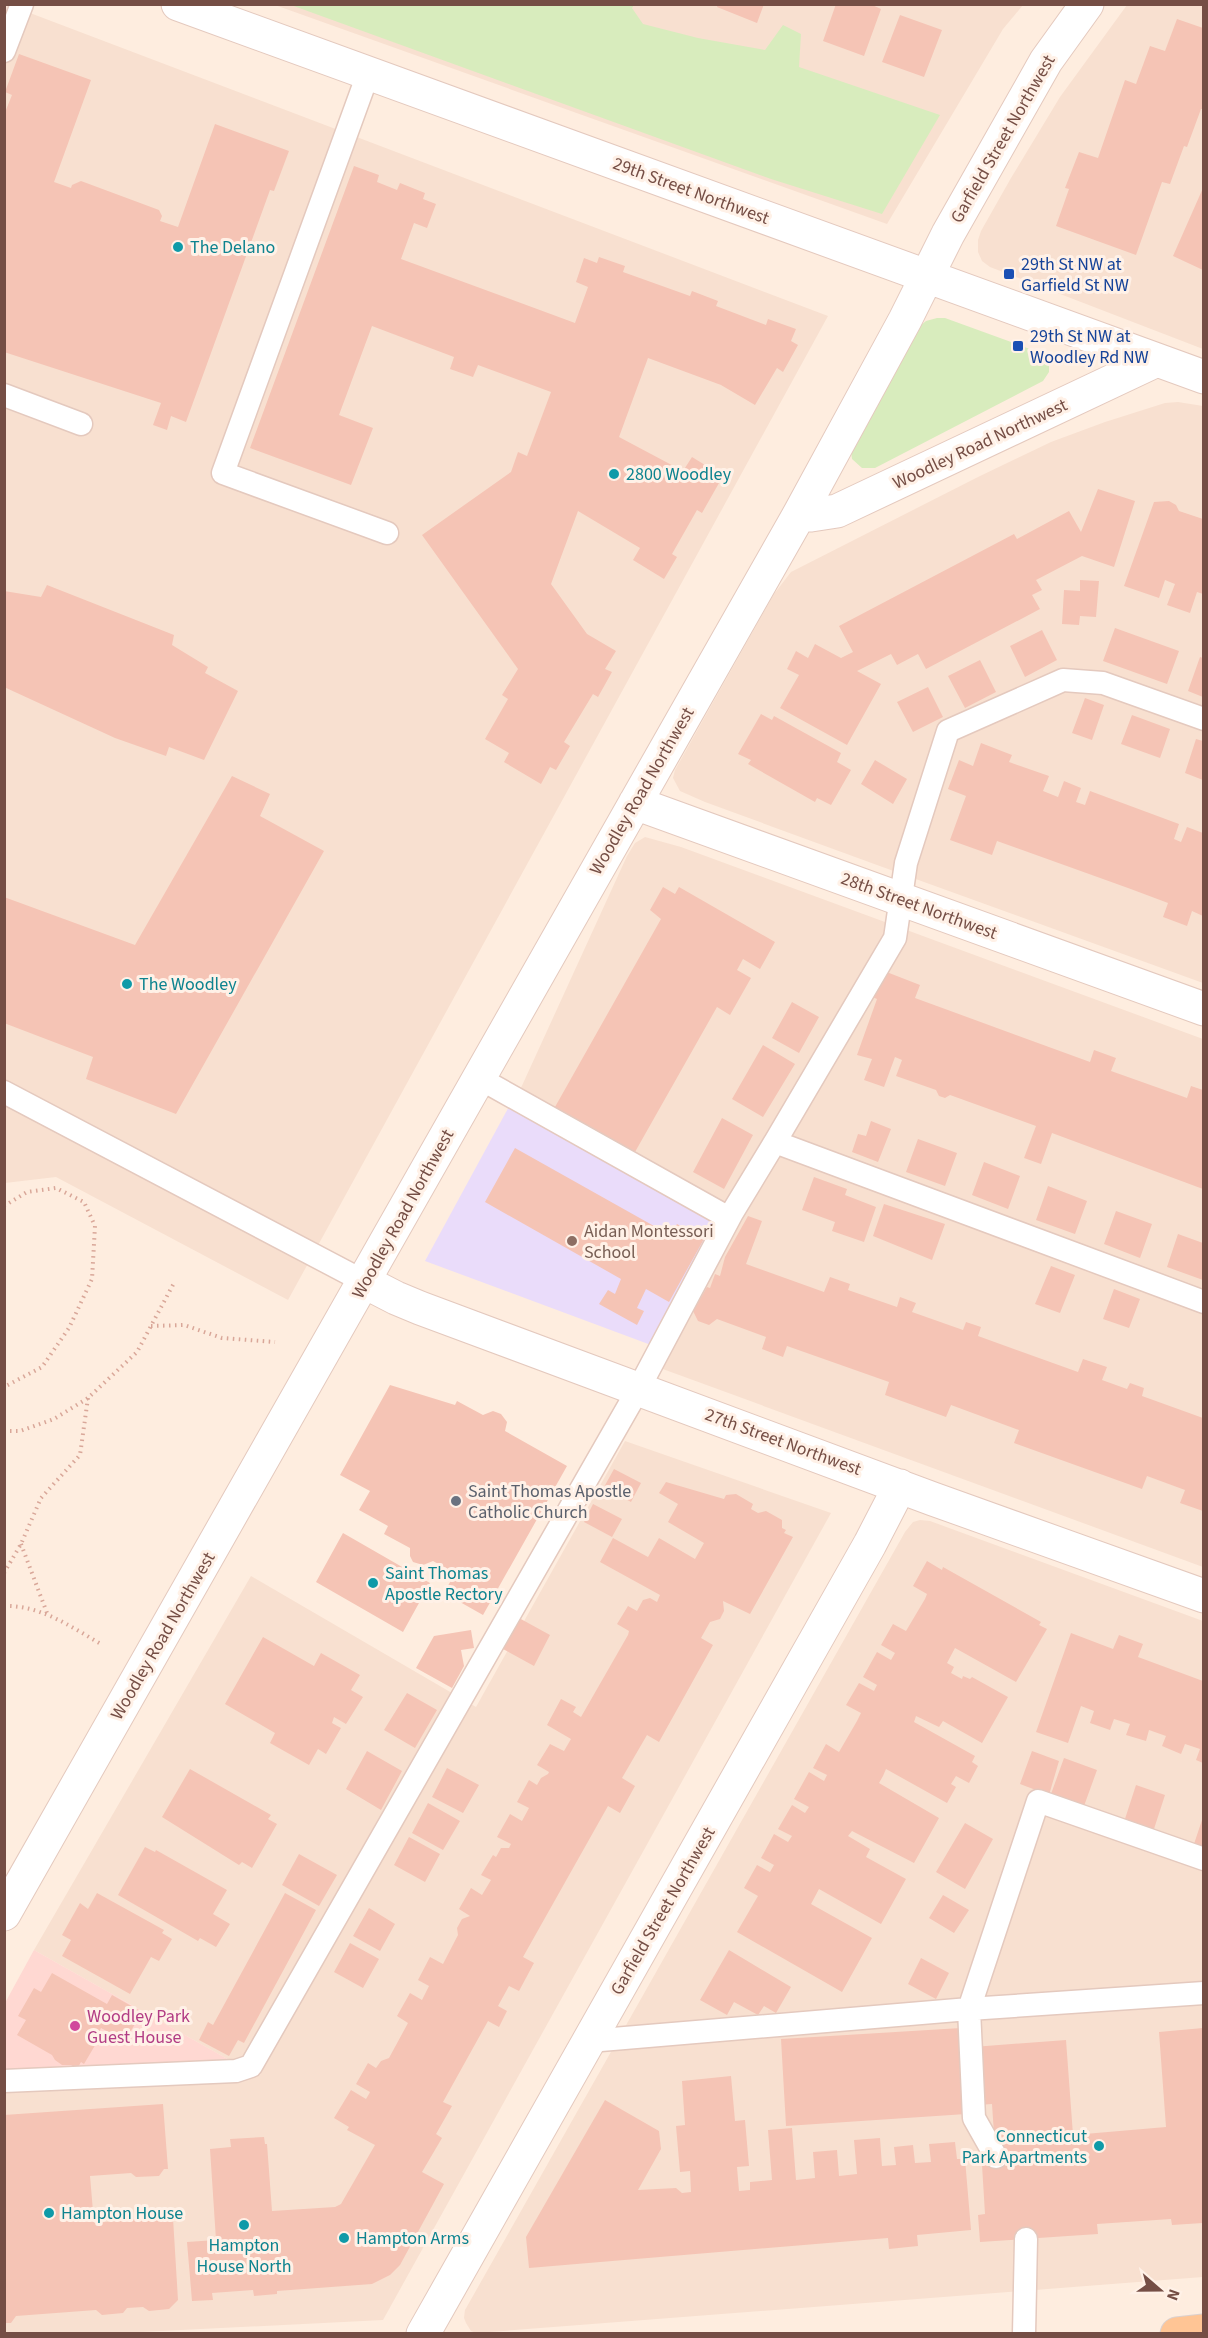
<svg xmlns="http://www.w3.org/2000/svg" width="1208" height="2338" viewBox="0 0 1208 2338" font-family="'Source Sans 3',sans-serif">
<style>
.residential{fill:#f8e0d0}
.commercial{fill:#ffd8d2}
.education{fill:#eadcfa}
.green{fill:#d8ecbd}
.building{fill:#f5c4b5}
.lines{fill:none;stroke-linecap:round;stroke-linejoin:round}
.lane-casing{stroke:#e4c9be;stroke-width:25}
.street-casing{stroke:#e4c9be;stroke-width:35}
.primary-casing{stroke:#dbd1cf;stroke-width:35}
.path{stroke:#d9a799;stroke-width:4;stroke-dasharray:1.5 4.5;stroke-linecap:butt}
.lane{stroke:#fff;stroke-width:22}
.street{stroke:#fff;stroke-width:33}
.primary{stroke:#ffc595;stroke-width:33}
.culture-dot{fill:#0f9aa8;stroke:#fff1e7;stroke-width:2}
.transit-dot{fill:#1a4fb4;stroke:#fff1e7;stroke-width:2}
.education-dot{fill:#8d6e63;stroke:#fff1e7;stroke-width:2}
.worship-dot{fill:#6b7280;stroke:#fff1e7;stroke-width:2}
.hotel-dot{fill:#d1479c;stroke:#fff1e7;stroke-width:2}
.labels{text-anchor:middle;dominant-baseline:central;stroke-width:6;stroke-linejoin:round;paint-order:stroke}
.street-label{font-size:18px;fill:#754e45;stroke:#fff1e7}
.culture-label{font-size:18px;fill:#0d838f;stroke:#fff1e7;text-anchor:start}
.transit-label{font-size:18px;fill:#164399;stroke:#fff1e7;text-anchor:start}
.education-label{font-size:18px;fill:#785e54;stroke:#fff1e7;text-anchor:start}
.worship-label{font-size:18px;fill:#5b616d;stroke:#fff1e7;text-anchor:start}
.hotel-label{font-size:18px;fill:#b23c85;stroke:#fff1e7;text-anchor:start}
</style>
<rect width="100%" height="100%" fill="#feeddf"/>
<path class="residential" d="M4,5H9L828,316L288,1300L56,1177L5,1183Z
M275,5H1023L1003,29L887,224Z
M1127,5H1203V349L990,267L982,261L978,252V240L981,231L1011,178L1060,97Z
M1178,402L1203,406V983L877,865L705,802L680,791L673,778L675,770L774,594L791,572L978,477L1051,442L1105,422L1165,403Z
M645,837L681,847L1203,1039V1567L660,1368L740,1216L520,1090L627,856L635,843Z
M625,1441L831,1513L383,2320L121,2333L5,2334V2089L261,2075L231,2061L34,1950L251,1576L476,1707Z
M920,1520L930,1521L1203,1621V2277L476,2333L471,2331L466,2323L464,2318L465,2310L905,1532L913,1522Z"/>
<path class="commercial" d="M34,1950L231,2061L5,2076V2003Z"/>
<path class="education" d="M512,1101L720,1221L651,1345L425,1261Z"/>
<path class="green" d="M291,5H634L632,8L643,24L698,38L765,50L783,25L801,34L799,67L940,115L882,214L771,179Z
M937,318H945L1041,353L1049,364V372L1043,381L875,468H862L852,459L851,451L920,326L926,321Z"/>
<path class="building" d="M718,4H764L757,23L717,7Z
M836,4H870L881,9L864,56L823,41Z
M900,15L942,30L924,77L882,62Z
M1177,19L1203,28V109H1201L1187,147L1184,146L1170,184L1162,182L1136,255L1056,226L1069,189L1065,188L1079,152L1098,158L1125,80L1136,84L1150,46L1165,51Z
M19,54L91,80L54,182L71,188L72,185L81,181L159,210L162,216L160,221L178,227L215,124L289,151L274,191L270,190L186,422L171,416L167,430L153,425L161,403L4,352V115L12,95L5,92Z
M354,166L379,175L377,182L397,190L400,183L425,193L423,199L436,204L427,228L414,223L401,259L575,323L588,287L576,282L584,258L597,263L599,257L625,266L623,272L690,296L692,291L718,301L716,306L766,325L768,319L796,329L791,341L798,345L783,372L777,368L755,405L721,385L648,358L619,437L683,471L692,457L723,476L702,513L697,510L672,554L677,557L664,579L633,560L640,548L578,511L551,584L587,634L616,651L605,669L612,672L598,697L593,694L564,742L570,746L556,770L550,767L541,784L504,762L509,753L485,739L508,699L502,695L518,669L422,535L511,472L518,452L527,456L551,392L478,365L473,377L450,369L454,357L372,326L339,415L373,428L351,485L250,448Z
M1203,188V270L1173,256Z
M1098,489L1135,501L1114,567L1082,556L1036,580L1042,590L1032,595L1040,609L926,669L918,654L897,665L891,654L857,671L881,684L847,745L780,708L799,675L787,669L796,651L808,658L815,644L841,658L853,652L839,626L1014,534L1017,539L1069,511L1081,532Z
M1169,501L1176,505L1179,511L1203,519V594L1197,592L1190,613L1167,605L1175,584L1165,580L1159,598L1124,586L1154,502Z
M1080,580L1099,581L1096,617L1080,616L1079,625L1062,624L1064,590L1080,591Z
M47,585L174,635L172,645L208,667L205,673L238,691L204,760L169,747L166,756L115,738L4,687V591L41,597Z
M1115,628L1179,651L1167,684L1103,661Z
M1042,630L1057,660L1025,677L1010,646Z
M1200,657L1203,658V697L1188,691Z
M980,660L996,692L965,708L948,676Z
M928,687L943,717L913,732L897,702Z
M1085,698L1104,705L1092,740L1072,733Z
M761,714L772,720L774,716L841,753L837,762L851,770L831,805L817,798L815,802L748,764L751,760L738,754Z
M1132,715L1170,729L1160,758L1121,744Z
M1196,739L1203,741V780L1185,773Z
M981,743L1012,755L1009,762L1049,776L1043,791L1058,797L1064,781L1081,788L1076,802L1085,805L1090,791L1179,824L1174,839L1181,842L1187,827L1203,833V916L1192,911L1187,926L1163,917L1168,903L1128,888L997,841L992,855L950,840L966,796L948,789L959,760L973,766Z
M875,760L907,779L893,804L861,784Z
M232,776L270,794L260,816L324,851L176,1114L86,1079L93,1057L4,1023V897L135,945Z
M663,887L675,894L679,887L775,942L760,969L743,959L737,970L751,978L730,1015L717,1007L635,1152L555,1107L661,919L650,910Z
M884,971L920,985L915,998L1090,1062L1094,1050L1116,1058L1111,1071L1187,1098L1191,1086L1203,1090V1189L1052,1133L1041,1164L1024,1158L1036,1126L950,1095L945,1098L939,1096L936,1090L896,1076L902,1060L895,1057L884,1087L864,1080L872,1059L857,1055L877,999L870,996Z
M792,1002L819,1017L799,1053L772,1038Z
M763,1045L795,1064L763,1117L732,1099Z
M722,1118L753,1135L724,1189L693,1172Z
M871,1121L891,1129L878,1162L852,1152L858,1134L866,1136Z
M918,1139L957,1153L945,1186L906,1172Z
M515,1148L670,1235L677,1224L704,1239L669,1302L646,1289L637,1308L644,1311L637,1325L599,1304L608,1290L615,1294L621,1279L485,1202Z
M984,1162L1020,1176L1008,1209L972,1195Z
M814,1177L847,1189L845,1195L876,1207L864,1242L832,1231L835,1222L802,1210Z
M1048,1186L1087,1201L1075,1234L1036,1220Z
M884,1204L945,1224L932,1260L873,1236Z
M1116,1211L1152,1224L1140,1258L1104,1244Z
M748,1216L762,1221L746,1264L824,1292L830,1277L850,1284L848,1290L897,1307L900,1297L916,1303L912,1312L963,1330L966,1322L981,1327L978,1336L1078,1372L1083,1359L1107,1367L1102,1380L1127,1389L1130,1383L1144,1388L1142,1396L1203,1418V1511L1180,1503L1185,1490L1147,1476L1142,1489L1014,1443L1019,1430L951,1405L946,1417L885,1395L889,1382L787,1346L783,1357L762,1349L766,1337L717,1319L709,1325L698,1321L693,1311L707,1287L710,1288L715,1274L720,1276L725,1257Z
M1178,1234L1203,1243V1280L1167,1267Z
M1051,1266L1075,1275L1060,1313L1035,1304Z
M1114,1289L1140,1299L1129,1328L1103,1319Z
M390,1385L455,1405L457,1401L483,1415L493,1411L501,1414L507,1422L505,1431L567,1466L483,1615L444,1593L455,1573L433,1561L423,1565L413,1562L410,1556V1548L384,1534L388,1526L359,1510L370,1491L340,1475Z
M614,1469L641,1483L631,1502L604,1487Z
M666,1482L724,1499L726,1495L736,1494L753,1504L751,1509L758,1513L766,1511L782,1520V1528L786,1530L784,1533L793,1537L750,1614L723,1601L724,1611L720,1619L710,1622L701,1638L713,1645L659,1742L647,1735L622,1778L635,1786L620,1813L608,1806L523,1957L534,1963L519,1991L509,1986L498,2006L507,2011L499,2027L488,2021L443,2102L452,2106L436,2134L442,2138L422,2172L444,2184L400,2265L390,2275L372,2284L277,2291V2294L254,2296L253,2290L212,2293L213,2300L192,2301L187,2242L216,2240L210,2149L231,2147L230,2139L264,2137L265,2144H267L272,2211L335,2207L341,2204L375,2145L347,2130L349,2127L334,2118L351,2090L366,2099L369,2094L370,2092L356,2084L368,2063L376,2068L381,2061L389,2058L408,2023L397,2016L410,1993L422,2000L429,1986L418,1980L430,1957L443,1964L458,1935L457,1928L462,1919L470,1916L459,1909L471,1888L482,1895L491,1880L481,1875L493,1855L496,1857L501,1848H509L511,1844L497,1837L510,1814L522,1821L529,1808L517,1802L529,1780L537,1785L541,1778L548,1774L549,1772L537,1765L550,1744L564,1751L571,1739L547,1725L561,1699L576,1707L573,1712L581,1717L628,1635L629,1631L617,1624L628,1606L637,1611L643,1600L650,1598L657,1602L660,1595L600,1562L613,1538L648,1557L659,1538L695,1559L704,1543L668,1522L678,1504L659,1493Z
M593,1504L622,1519L612,1537L584,1522Z
M343,1533L430,1583L403,1632L316,1582Z
M927,1561L942,1570L943,1567L1041,1622L1039,1625L1047,1629L1016,1682L955,1648L947,1663L954,1667L951,1673L962,1679L963,1676L970,1679L972,1677L1008,1697L982,1743L943,1721L939,1727L916,1716L914,1722L975,1756L972,1762L978,1766L969,1783L956,1776L951,1784L956,1787L947,1803L886,1769L883,1776L879,1783L939,1818L914,1863L852,1831L848,1836L870,1849L866,1857L906,1879L881,1924L819,1889L811,1904L872,1938L842,1992L737,1932L758,1896L744,1888L757,1865L770,1872L774,1865L761,1858L774,1834L788,1842L792,1836L778,1829L792,1805L805,1813L809,1807L794,1799L809,1772L824,1781L827,1775L813,1768L826,1744L839,1752L857,1721L861,1713L846,1705L859,1683L874,1691L877,1685L863,1677L877,1652L891,1660L895,1653L881,1645L893,1624L906,1631L925,1599L927,1594L913,1586Z
M519,1618L550,1635L534,1666L503,1649Z
M471,1630L474,1648L461,1650L464,1666L452,1688L416,1668L434,1636Z
M1071,1633L1113,1649L1119,1635L1143,1644L1138,1657L1203,1681V1763L1196,1760L1200,1749L1185,1744L1181,1754L1162,1746L1166,1736L1149,1730L1146,1741L1126,1735L1130,1724L1114,1719L1110,1730L1090,1723L1094,1711L1081,1706L1068,1743L1036,1732Z
M263,1637L314,1666L321,1653L360,1675L351,1690L363,1697L346,1724L334,1717L332,1723L341,1728L326,1754L318,1749L309,1765L270,1743L275,1733L225,1704Z
M407,1693L437,1710L415,1748L384,1730Z
M367,1751L402,1771L381,1810L346,1789Z
M1032,1751L1059,1761L1049,1795L1020,1784Z
M1064,1758L1097,1770L1084,1806L1051,1794Z
M447,1768L479,1785L463,1813L432,1797Z
M190,1769L271,1815L268,1819L277,1824L252,1868L242,1862L239,1865L162,1817Z
M1136,1785L1165,1795L1153,1832L1124,1822Z
M428,1803L460,1821L443,1850L412,1833Z
M1203,1817V1851L1193,1847Z
M965,1823L993,1839L965,1889L936,1872Z
M409,1837L440,1854L425,1882L394,1865Z
M145,1847L155,1852L156,1850L227,1890L213,1914L230,1924L216,1947L200,1938L198,1941L118,1895Z
M299,1854L337,1875L319,1906L282,1885Z
M97,1893L164,1930L162,1933L172,1939L159,1961L151,1957L130,1994L62,1956L71,1940L62,1935L80,1903L88,1909Z
M285,1893L316,1910L245,2041L244,2043L238,2040L229,2056L199,2040L208,2022L213,2025Z
M943,1895L969,1910L954,1933L929,1918Z
M369,1908L395,1924L380,1951L353,1936Z
M350,1943L379,1959L363,1988L334,1972Z
M729,1950L791,1987L776,2013L764,2006L758,2015L734,2002L727,2015L700,2000Z
M921,1958L949,1973L936,1999L908,1984Z
M52,1973L107,2004L112,1995L142,2012L125,2041L101,2028L95,2040L97,2042L84,2064L81,2062L77,2069L71,2065H62L55,2060L52,2055L17,2035L26,2020L18,2016L34,1988L41,1992Z
M961,2028L966,2114L786,2126L781,2039Z
M1203,2028V2223L1172,2225L1171,2219L1097,2224L1098,2234L980,2242L978,2215L985,2214L982,2165L996,2164L992,2104L978,2105L973,2047L1066,2040L1073,2135L1166,2127L1159,2032Z
M731,2076L735,2121L745,2120L749,2166L737,2167L739,2191L750,2190V2182L772,2180L768,2130L792,2128L796,2180L815,2178L813,2152L837,2150L839,2176L857,2174L854,2140L880,2138L882,2166L896,2165L894,2147L913,2145L915,2163L931,2162L929,2144L955,2142L957,2159H965L971,2230L917,2235L918,2246L889,2249L888,2238L529,2268L526,2237L605,2100L659,2131L661,2149L638,2190L676,2188L682,2193L691,2192L690,2171L680,2172L676,2126L685,2125L682,2081Z
M163,2104L168,2169H164L159,2176L136,2177L131,2173L90,2176L94,2223L138,2219L142,2214L161,2212L168,2218H173L178,2300L169,2309L149,2311L143,2307L127,2308L123,2313L102,2315L96,2310L16,2316L11,2323H4V2115Z"/>
<g class="lines">
<defs>
<path id="lane" d="M4,51L22,4
M368,74L223,473L387,533
M4,395L81,424
M479,1078L729,1218
M4,1092L365,1282
M775,1142L895,938L906,863L948,731L1063,680L1103,683L1204,719
M589,2041L969,2009L1204,1993
M4,2081L236,2071L251,2066L639,1388L732,1213L775,1142L1204,1302
M996,2157L974,2118L969,2009L1038,1801L1204,1859
M1024,2334L1026,2239"/>
<path id="street" d="M178,4L1204,377
M800,513L811,515L837,511L1157,360
M635,803L1204,1009
M365,1282L396,1298L420,1308L933,1499L1204,1596
M4,1914L800,513L905,320L948,234L1046,61L1087,4
M423,2334L870,1544L900,1486"/>
<path id="primary" d="M1177,2334L1204,2331"/>
</defs>
<use href="#lane" class="lane-casing"/>
<use href="#street" class="street-casing"/>
<use href="#primary" class="primary-casing"/>
<path class="path" d="M4,1206L27,1192L56,1188L84,1202L95,1226L92,1279L69,1328L42,1367L4,1387
M151,1326L184,1325L222,1338L275,1342
M4,1431H20L54,1419L88,1398L137,1352L174,1283
M21,1544L47,1613
M4,1573L21,1544L41,1498L80,1455L88,1398
M4,1606C42,1605 72,1628 103,1645"/>
<use href="#lane" class="lane"/>
<use href="#street" class="street"/>
<use href="#primary" class="primary"/>
</g>
<g class="culture-dot">
<circle cx="178" cy="247" r="6"/>
<circle cx="614" cy="474" r="6"/>
<circle cx="127" cy="984" r="6"/>
<circle cx="373" cy="1583" r="6"/>
<circle cx="1099" cy="2146" r="6"/>
<circle cx="49" cy="2213" r="6"/>
<circle cx="244" cy="2225" r="6"/>
<circle cx="344" cy="2238" r="6"/>
</g>
<g class="transit-dot">
<rect x="1003" y="268" width="12" height="12" rx="3"/>
<rect x="1012" y="340" width="12" height="12" rx="3"/>
</g>
<circle class="education-dot" cx="572" cy="1241" r="6"/>
<circle class="worship-dot" cx="456" cy="1501" r="6"/>
<circle class="hotel-dot" cx="75" cy="2026" r="6"/>
<g class="labels">
<g class="street-label">
<text transform="translate(1003 139) rotate(-60)">Garfield Street Northwest</text>
<text transform="translate(691 191) rotate(20)">29th Street Northwest</text>
<text transform="translate(980 444) rotate(-25)">Woodley Road Northwest</text>
<text transform="translate(642 791) rotate(-60)">Woodley Road Northwest</text>
<text transform="translate(919 906) rotate(20)">28th Street Northwest</text>
<text transform="translate(403 1214) rotate(-61)">Woodley Road Northwest</text>
<text transform="translate(783 1442) rotate(20)">27th Street Northwest</text>
<text transform="translate(163 1636) rotate(-60)">Woodley Road Northwest</text>
<text transform="translate(663 1911) rotate(-60)">Garfield Street Northwest</text>
</g>
<g class="culture-label">
<text x="190" y="247">The Delano</text>
<text x="626" y="474">2800 Woodley</text>
<text x="139" y="984">The Woodley</text>
<text x="385" y="1573">Saint Thomas<tspan x="385" dy="21">Apostle Rectory</tspan></text>
<text x="1087" y="2136" text-anchor="end">Connecticut<tspan x="1087" dy="21">Park Apartments</tspan></text>
<text x="61" y="2213">Hampton House</text>
<text x="356" y="2238">Hampton Arms</text>
<text x="244" y="2245" text-anchor="middle">Hampton<tspan x="244" dy="21">House North</tspan></text>
</g>
<g class="transit-label">
<text x="1021" y="264">29th St NW at<tspan x="1021" dy="21">Garfield St NW</tspan></text>
<text x="1030" y="336">29th St NW at<tspan x="1030" dy="21">Woodley Rd NW</tspan></text>
</g>
<g class="education-label">
<text x="584" y="1231">Aidan Montessori<tspan x="584" dy="21">School</tspan></text>
</g>
<g class="worship-label">
<text x="468" y="1491">Saint Thomas Apostle<tspan x="468" dy="21">Catholic Church</tspan></text>
</g>
<g class="hotel-label">
<text x="87" y="2016">Woodley Park<tspan x="87" dy="21">Guest House</tspan></text>
</g>
</g>
<rect width="1208" height="2338" fill="none" stroke="#754e45" stroke-width="12"/>
<g transform="translate(1160 2290) rotate(110)" stroke="#fff1e7" stroke-width="4.5" paint-order="stroke">
<path d="M0-4.5L10 22L0 15L-10 22Z" fill="#754e45"/>
<text y="-9" font-size="16" font-weight="bold" text-anchor="middle" fill="#754e45">N</text>
</g>
</svg>
